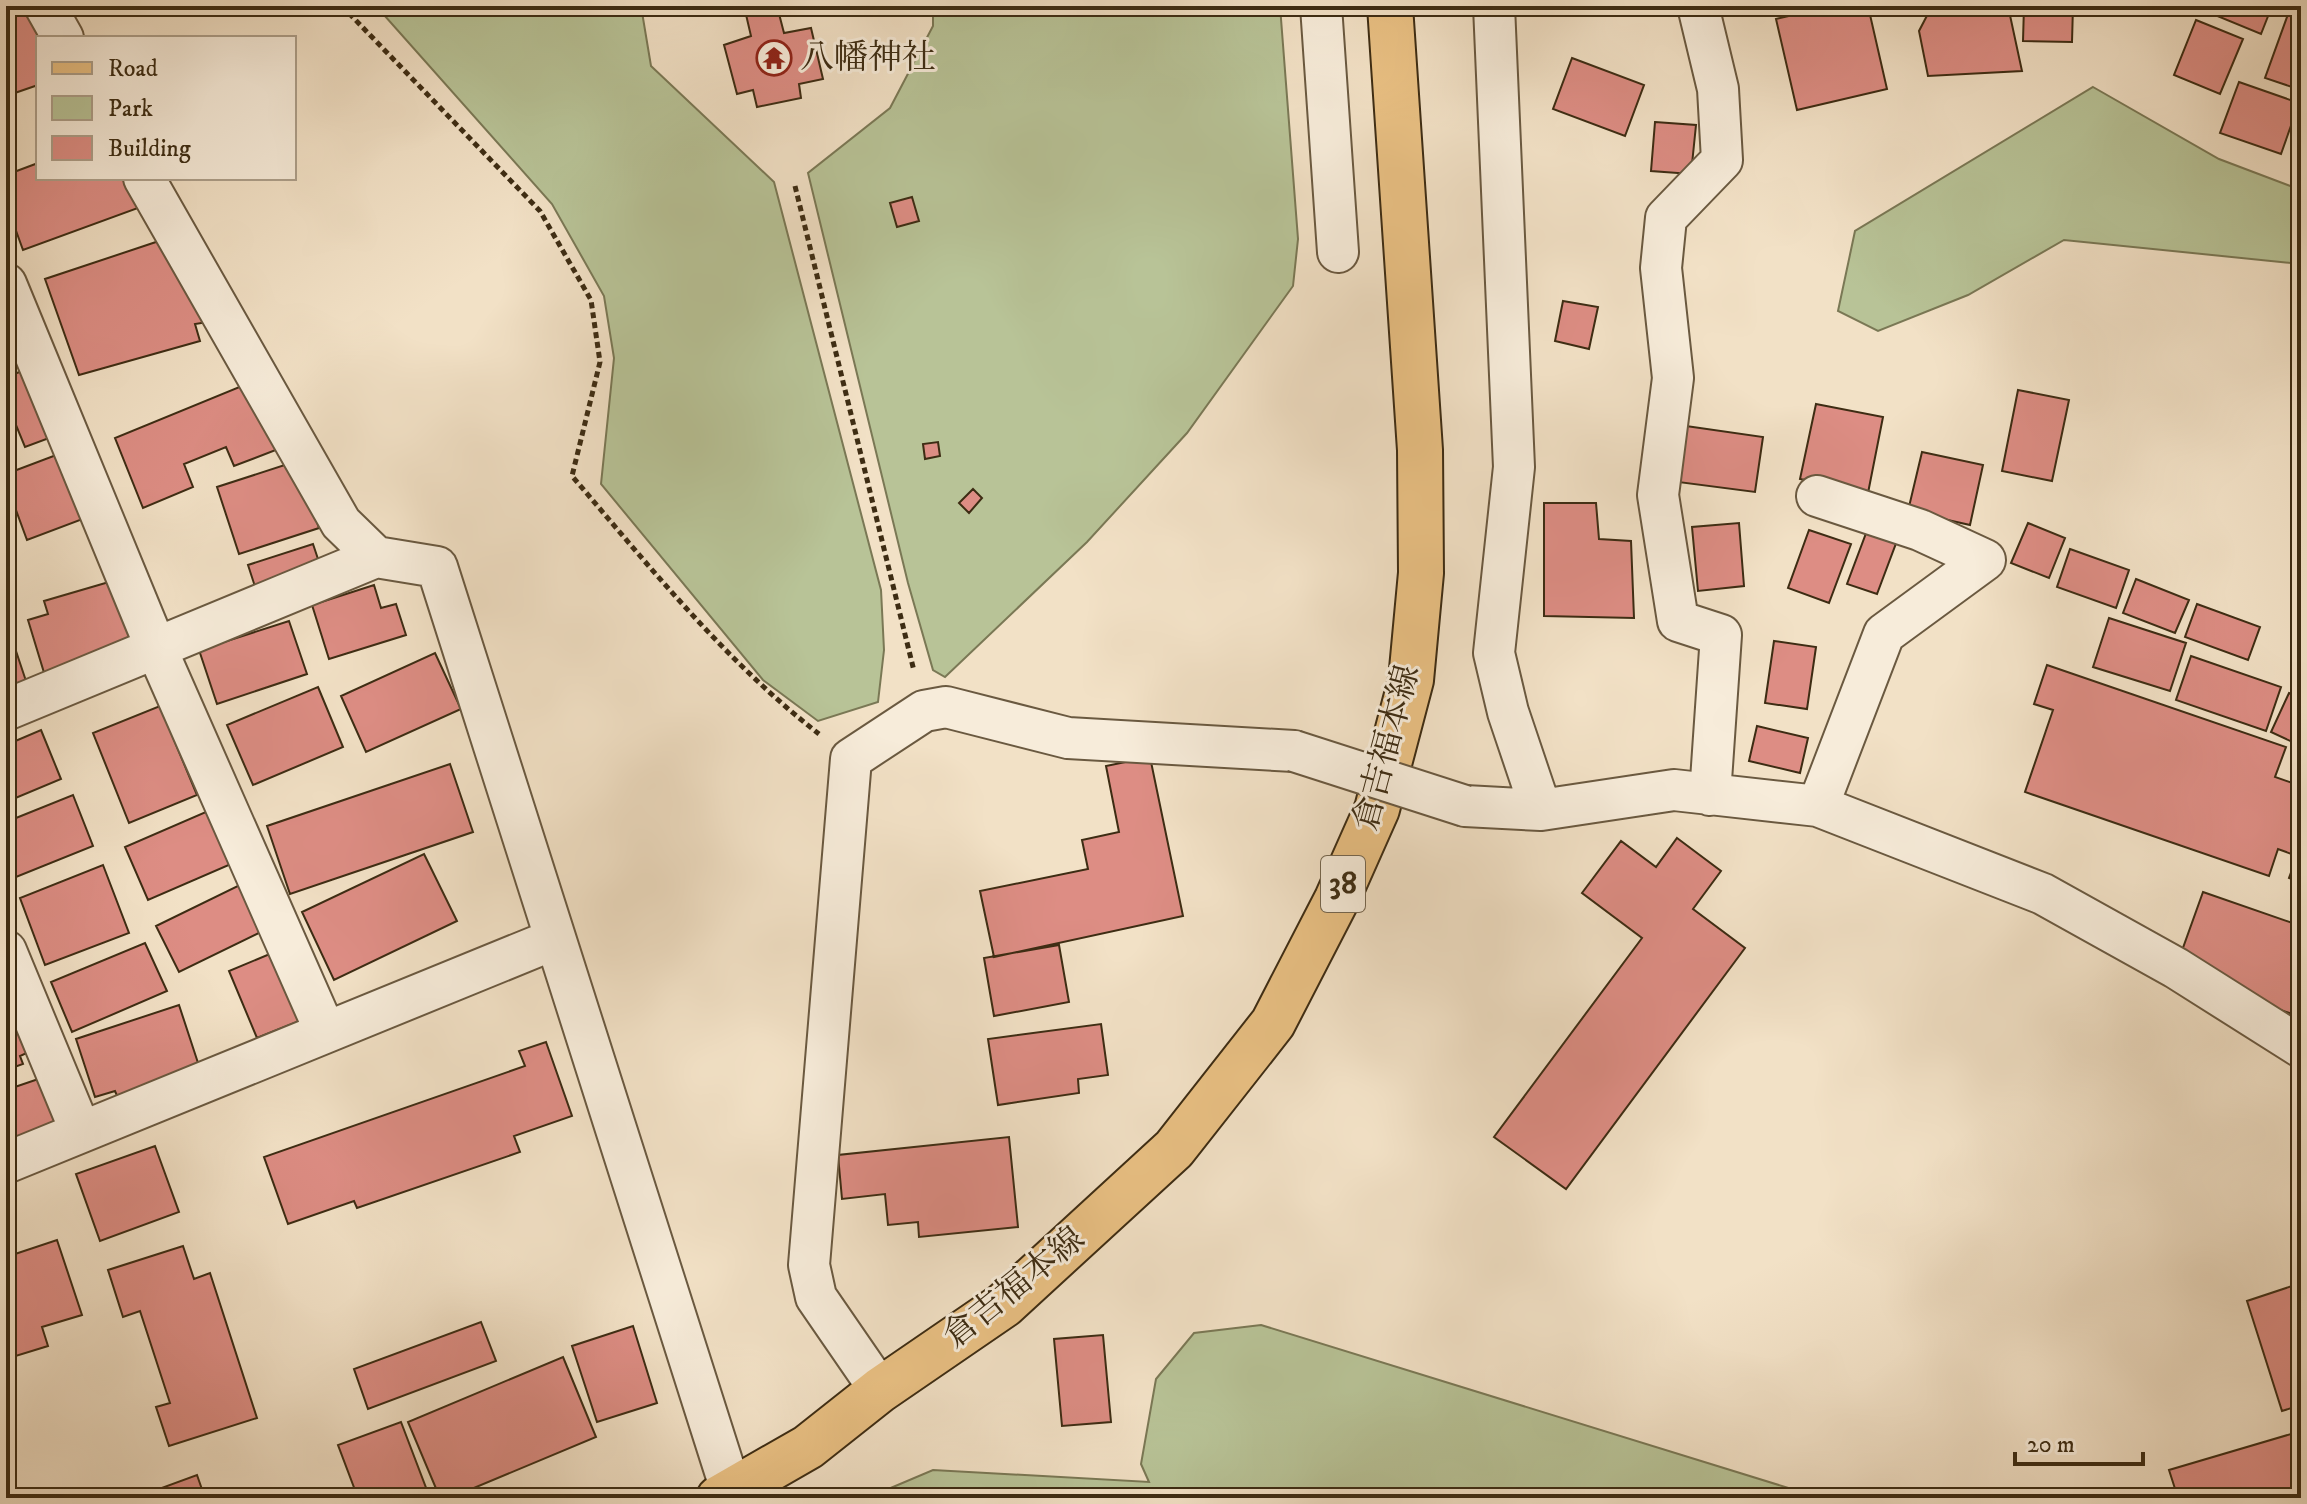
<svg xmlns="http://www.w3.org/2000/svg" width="2307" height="1504" viewBox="0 0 2307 1504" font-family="'IM FELL DW Pica','Noto Serif JP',serif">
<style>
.green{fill:#b8c397;stroke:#7a7855;stroke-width:2}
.building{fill:#dd8d84;stroke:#3d2c13;stroke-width:2}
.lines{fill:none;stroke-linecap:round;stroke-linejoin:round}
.minor-casing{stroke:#6a5940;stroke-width:44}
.primary-casing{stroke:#3d2c13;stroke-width:48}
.path{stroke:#3d2c13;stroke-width:5;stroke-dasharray:6 4;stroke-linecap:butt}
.minor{stroke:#f7ecda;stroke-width:40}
.primary{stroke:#e9c083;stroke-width:44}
.minor-bridge-casing{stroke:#6a5940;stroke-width:44;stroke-linecap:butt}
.minor-bridge{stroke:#f7ecda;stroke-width:40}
.labels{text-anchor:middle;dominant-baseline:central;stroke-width:6;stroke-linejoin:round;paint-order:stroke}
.shield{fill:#f7ecda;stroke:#75664f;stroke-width:2}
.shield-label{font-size:32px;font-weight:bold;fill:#3d2c13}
.poi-label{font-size:34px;fill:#3d2c13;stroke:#f7ecda;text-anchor:start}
.street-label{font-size:34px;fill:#3d2c13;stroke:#f7ecda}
</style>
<rect width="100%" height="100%" fill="#f2e1c6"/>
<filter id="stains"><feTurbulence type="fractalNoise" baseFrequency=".0025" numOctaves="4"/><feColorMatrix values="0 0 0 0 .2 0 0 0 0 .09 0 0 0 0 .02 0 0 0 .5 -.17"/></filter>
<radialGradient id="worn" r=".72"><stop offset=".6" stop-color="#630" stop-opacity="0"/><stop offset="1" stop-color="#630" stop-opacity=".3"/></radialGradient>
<path class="green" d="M376,6H641L651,66L774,182L881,590L884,650L878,702L818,721L763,680L601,484L614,358L604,296L552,204Z
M933,6H1280L1298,239L1293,286L1187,433L1087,542L945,677L933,670L908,583L808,173L890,108L933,26Z
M2093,87L2219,159L2301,190V264L2064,240L1968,295L1878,331L1838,311L1855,231Z
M1261,1325L1821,1498H867L933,1470L1149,1482L1141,1464L1156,1379L1194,1333Z"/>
<path class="building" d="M25,6H32L43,38H38V85L6,96V12Z
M744,6H777L784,33L811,28L823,79L799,84L801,98L757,107L753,90L737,94L724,45L751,36Z
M1832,6H1868L1887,89L1797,110L1776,19Z
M1932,6H2008L2022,71L1928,76L1919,31Z
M2024,6H2073L2072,42L2023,41Z
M2213,6H2272L2261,34L2210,13Z
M2291,6L2301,8V90L2265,78Z
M2196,20L2243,39L2220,94L2174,75Z
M1572,58L1644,85L1625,136L1553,109Z
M2239,82L2299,103L2281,154L2220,133Z
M1655,122L1696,125L1691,174L1651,171Z
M38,163V178H127L138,208L23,250L6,203V175Z
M912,197L919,221L897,227L890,203Z
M159,241L214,321L195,324L200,341L79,375L45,279Z
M1563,301L1598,307L1589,349L1555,341Z
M33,367L68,431L25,447L16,425L6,429V377Z
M254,381L281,448L234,466L226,447L184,464L193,487L143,508L115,438Z
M2018,390L2069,400L2052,481L2002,471Z
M1816,404L1883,417L1868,493L1800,479Z
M1686,426L1763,437L1755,492L1678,482Z
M938,442L940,456L925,459L923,444Z
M72,449L96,514L27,540L6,483V474Z
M1922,452L1983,465L1970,525L1908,511Z
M297,461L319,528L239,554L217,487Z
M973,489L982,498L969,513L959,503Z
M1544,503H1596L1599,539L1631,541L1634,618L1544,616Z
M1739,523L1744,586L1698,591L1692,527Z
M2028,523L2065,538L2049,578L2011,563Z
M1868,528L1898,538L1877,594L1847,584Z
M1809,530L1851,544L1829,603L1788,588Z
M313,544L326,583L261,605L248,565Z
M2070,549L2129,570L2116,608L2057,587Z
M126,577L145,641L49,689L28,620L48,614L44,601Z
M2136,579L2189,600L2175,633L2123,613Z
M374,585L381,608L396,604L406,635L329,659L312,605Z
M2197,604L2260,627L2248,660L2185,637Z
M2109,618L2186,643L2170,691L2093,667Z
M289,621L307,674L217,704L199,650Z
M11,636L31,696L6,704V637Z
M1774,641L1816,647L1807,709L1765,703Z
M435,653L461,709L366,752L341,696Z
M2191,656L2281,687L2266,731L2176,700Z
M2047,665L2286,747L2275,777L2301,786L2293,807L2301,809V883L2289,878L2297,856L2278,849L2269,876L2025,792L2053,710L2034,704Z
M318,687L343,747L253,785L227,725Z
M2289,693L2301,699V746L2271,732Z
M160,706L197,795L129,823L93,733Z
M1757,726L1808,738L1800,773L1749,761Z
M41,730L61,779L6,802V745Z
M1150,757L1183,916L994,957L980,891L1088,869L1082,840L1119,832L1106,766Z
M450,764L473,832L290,894L267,826Z
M73,795L93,846L6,881V822Z
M215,808L238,861L148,900L125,847Z
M1677,838L1721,871L1693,909L1745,948L1566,1189L1494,1137L1642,938L1582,893L1621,841L1656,867Z
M424,854L457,921L334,980L302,912Z
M103,865L129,933L45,965L20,898Z
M250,880L273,926L179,972L156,926Z
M2203,892L2301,926V1017L2174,973Z
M145,943L167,991L72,1032L51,982Z
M1059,945L1069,1002L994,1016L984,958Z
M284,948L312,1016L257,1038L229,971Z
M6,984L31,1051L20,1056L23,1064L6,1070Z
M179,1005L201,1072L118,1098L115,1091L95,1097L76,1039Z
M1101,1024L1108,1075L1078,1079L1079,1093L998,1105L988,1039Z
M546,1042L572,1116L514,1136L520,1152L357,1208L354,1201L288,1224L264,1157L525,1066L519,1051Z
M50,1075L70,1129L16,1148L6,1121V1090Z
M1009,1137L1018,1227L919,1237L918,1222L888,1225L885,1194L842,1199L838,1155Z
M155,1146L179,1212L100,1241L76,1174Z
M57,1240L82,1315L42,1327L48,1346L6,1359V1257Z
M183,1246L194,1279L210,1273L257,1418L169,1446L156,1407L170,1403L140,1311L123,1317L108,1270Z
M2301,1283V1405L2282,1411L2247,1301Z
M481,1322L496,1361L368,1409L354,1369Z
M633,1326L657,1403L597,1422L572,1346Z
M1103,1335L1111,1422L1062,1426L1054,1339Z
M563,1357L596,1437L450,1498H440L408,1422Z
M401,1422L428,1493L414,1498H358L338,1445Z
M2301,1431V1498H2178L2169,1470Z
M197,1475L205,1498H159L156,1490Z"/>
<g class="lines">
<defs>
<path id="minor" d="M45,6L63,38
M1321,6L1338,252
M1494,6L1514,467L1494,653L1508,712L1541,810
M1698,6L1718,89L1722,160L1666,218L1661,268L1673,378L1658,495L1678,621L1721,635L1710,795
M144,178L341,523L376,557L437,567L732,1493
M6,284L156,648L325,1031
M1817,496L1920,530L1985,560L1884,634L1818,806
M6,710L376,557
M1465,806L1541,810L1674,790L1818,806L2043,894L2176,968L2301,1047
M6,951L81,1132
M6,1163L555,939
M880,1390L816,1297L809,1265L851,759L924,711L946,707L1068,738L1294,751"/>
<path id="primary" d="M719,1498L808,1447L880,1390L1004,1305L1174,1149L1273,1023L1337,899L1377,809L1411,680L1421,573L1420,450L1390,6"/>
</defs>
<use href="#minor" class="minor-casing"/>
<use href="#primary" class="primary-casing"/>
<path class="path" d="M342,6L540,211L591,300L600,362L572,476C649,566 725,661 819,734
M795,186L914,671"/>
<use href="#minor" class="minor"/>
<use href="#primary" class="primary"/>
<defs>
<path id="minor-bridge" d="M1294,751L1465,806"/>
</defs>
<use href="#minor-bridge" class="minor-bridge-casing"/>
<use href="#minor-bridge" class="minor-bridge"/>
</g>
<defs>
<symbol id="temple-ring" viewBox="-11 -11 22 22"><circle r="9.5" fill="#f7ecda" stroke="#8f2418" stroke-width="1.5"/><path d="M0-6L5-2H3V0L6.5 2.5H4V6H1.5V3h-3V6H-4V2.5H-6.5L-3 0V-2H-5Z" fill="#8f2418"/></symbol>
</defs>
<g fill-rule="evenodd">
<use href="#temple-ring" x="754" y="38" width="40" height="40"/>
</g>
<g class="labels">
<rect class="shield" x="1321" y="856" width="44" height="56" rx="6"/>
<g class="shield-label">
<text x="1343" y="884">38</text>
</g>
<g class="poi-label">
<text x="800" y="58">八幡神社</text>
</g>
<g class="street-label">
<text transform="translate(1387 748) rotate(-75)">倉吉福本線</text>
<text transform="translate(1014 1288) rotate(-39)">倉吉福本線</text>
</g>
</g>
<rect width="2307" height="1504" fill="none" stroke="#f2e1c6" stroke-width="32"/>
<rect x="8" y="8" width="2291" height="1488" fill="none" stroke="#3d2c13" stroke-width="4"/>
<rect x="16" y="16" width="2275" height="1472" fill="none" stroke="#3d2c13" stroke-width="2"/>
<rect x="36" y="36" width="260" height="144" fill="#f7ecda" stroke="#ad9f8a" stroke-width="2"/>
<rect x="52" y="62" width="40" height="12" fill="#e9c083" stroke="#ad9f8a" stroke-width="2"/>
<text x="108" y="76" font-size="24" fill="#3d2c13">Road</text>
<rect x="52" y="96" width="40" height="24" fill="#b8c397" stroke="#ad9f8a" stroke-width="2"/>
<text x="108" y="116" font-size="24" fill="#3d2c13">Park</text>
<rect x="52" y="136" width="40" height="24" fill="#dd8d84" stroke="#ad9f8a" stroke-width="2"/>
<text x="108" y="156" font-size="24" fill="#3d2c13">Building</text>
<path d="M2015 1452v12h128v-12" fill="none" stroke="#3d2c13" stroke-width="4"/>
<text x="2027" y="1452" font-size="24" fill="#3d2c13" stroke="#f7ecda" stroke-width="6" paint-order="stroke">20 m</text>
<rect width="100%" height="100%" filter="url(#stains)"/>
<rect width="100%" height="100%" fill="url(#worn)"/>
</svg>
